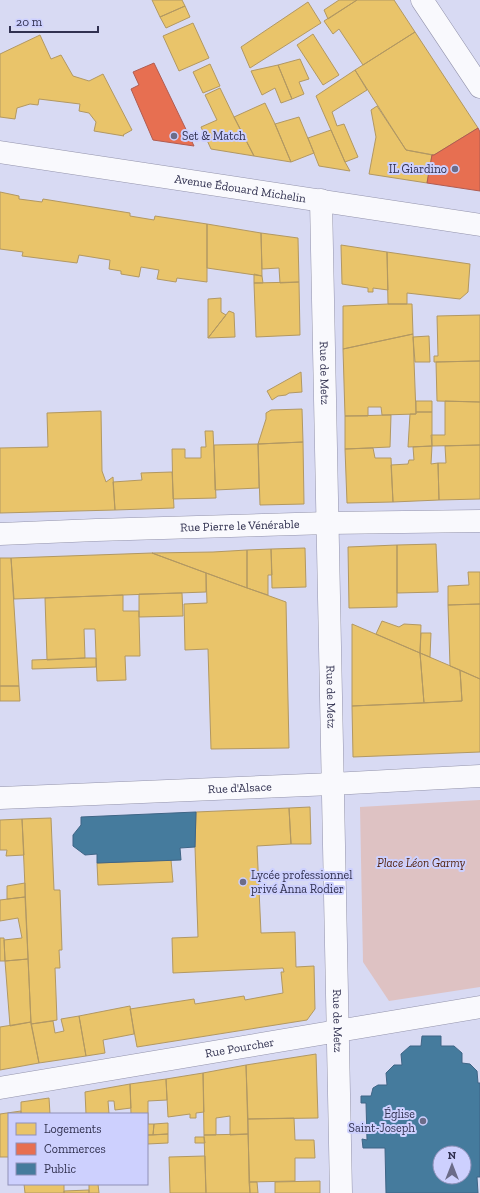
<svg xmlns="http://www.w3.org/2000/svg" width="480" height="1193" viewBox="0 0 480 1193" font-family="'Zilla Slab',serif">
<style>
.green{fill:#dec2c3}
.homes{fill:#e9c46a;stroke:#b29862}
.shops{fill:#e76f51;stroke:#b05c51}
.public{fill:#457b9d;stroke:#3f6586;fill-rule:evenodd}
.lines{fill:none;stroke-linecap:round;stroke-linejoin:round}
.minor-casing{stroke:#9393ab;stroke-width:23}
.tertiary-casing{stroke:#9393ab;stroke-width:23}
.primary-casing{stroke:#9393ab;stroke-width:23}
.minor{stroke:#f9f9fd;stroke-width:22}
.tertiary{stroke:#f9f9fd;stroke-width:22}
.primary{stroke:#f9f9fd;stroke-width:22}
.poi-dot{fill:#6b6c89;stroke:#cdd0fe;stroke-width:1.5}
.labels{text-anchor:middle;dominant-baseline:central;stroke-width:4;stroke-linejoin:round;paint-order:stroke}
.poi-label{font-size:12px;fill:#313150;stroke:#cdd0fe;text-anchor:start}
.street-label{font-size:12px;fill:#313150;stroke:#cdd0fe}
.park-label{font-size:12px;font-style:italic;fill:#501f0a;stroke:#cdd0fe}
</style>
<rect width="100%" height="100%" fill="#d8daf3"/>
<path class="green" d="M480,800V987L389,1001L363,962L360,807Z"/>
<path class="homes" d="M152,0H182L185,6L160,17Z
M339,0H357L328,19L324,10Z
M357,0H394L415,32L363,65L339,29L333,34L324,21Z
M308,2L321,23L250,68L241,47Z
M185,6L190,17L166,28L160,17Z
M193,23L209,58L179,71L163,36Z
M415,32L478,128L434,155L406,150L355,70Z
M313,34L339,75L323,85L297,45Z
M40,35L51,59L61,55L73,76L89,81L103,74L132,130L123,135L124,136L94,131L96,122L89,113L79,111L80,104L39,99L38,105L30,104L17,108L15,119L0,117V54Z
M300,59L309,79L299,82L304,94L292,99L278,65Z
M210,64L220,86L203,93L193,72Z
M278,65L292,99L281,103L275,88L262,95L251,71Z
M355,70L367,90L332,112L337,126L344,124L358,157L345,162L316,96Z
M220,88L234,117L254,156L211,149L201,127L217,120L205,95Z
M265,103L275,124L291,162L254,156L234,117Z
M377,106L406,150L432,155L427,183L369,174L376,137L371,110Z
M299,117L314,153L291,162L275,124Z
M331,130L345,162L350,171L319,166L308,138Z
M0,192L19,196V199L42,202L43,199L130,213V216L154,220L155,216L207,224V282L177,278L176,282L157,279L159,270L141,267L139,277L121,274V271L109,269L110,260L79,255L77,263L22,256L23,252L0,249Z
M207,224L261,233L262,276L207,268Z
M261,233L298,238L299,282L280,283L279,268L262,269Z
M341,245L387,252L388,290L373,288V292H368V288L342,284Z
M387,252L470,264L468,292L460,299L407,293V304H388Z
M254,274L262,276L263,283H254Z
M299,282L300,335L256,337L254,283Z
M221,298V312L226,315L208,338V299Z
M388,304H412L413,334L343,349V306Z
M229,311L234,313L235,337L208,338Z
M480,315V361L434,362V356H438L437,316Z
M413,334L416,414L382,415L381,407H368V416H345L343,349Z
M429,336L430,362H415L413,337Z
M480,361V402L437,401L436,362Z
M301,372L302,392L289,393L286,395L278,396L272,400L267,391Z
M416,401H432V412H416Z
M445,401L480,402V445L432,446L431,435H445Z
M302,409L303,442L258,444L266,419V413L271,410Z
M101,411L102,471L106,482L113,477L115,510L0,513V448L48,447L47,413Z
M416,412H432V446L408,447L410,414H416Z
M391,415L390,447L345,449V416Z
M205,431H213L216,498L173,499L172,449H185V458H201V447H206Z
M303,442L304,504L260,505L258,444Z
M258,444L259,488L215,490L214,445Z
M480,445V499L439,500L438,463H446L445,446Z
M432,446L431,464L438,463L439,500L393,502L391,465L408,464L409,460H414L413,447Z
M373,448L375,458H391L393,502L347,503L345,449Z
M172,472L174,508L115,510L113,482L142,480L141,473Z
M436,544L438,592L397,593V545Z
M397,545V607L349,608L348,547Z
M305,548L306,587L272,588L271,549Z
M271,549L272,575H268V595L247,588V550Z
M247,550V588L152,553L213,552Z
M152,553L206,573V592L14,599L11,558Z
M0,558H11L19,686H0Z
M468,572H480V604L448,605V586L469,585Z
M206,573L286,602L289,748L211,749L208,649L185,650L184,604L207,603Z
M182,593L183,616L139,617V594Z
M123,595V611H139V617L140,656H125L126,680L97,681L95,629H84L85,658L47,660L45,598Z
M480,604V679L450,666L448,605Z
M382,621L399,627L404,624L421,625L420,653L376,634Z
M352,624L420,653L424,703L352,706Z
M421,633H431L430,657L420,653Z
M420,653L460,670L462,701L424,703Z
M85,658H96V667L32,669V660Z
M460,670L480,679V752L353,757L352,706L462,701Z
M0,686H19L20,701H0Z
M310,807L311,844H291L289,808Z
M289,808L291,844L257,846L261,933L295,932L296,967L314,966L315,1009L307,1020L137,1047L130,1009L194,999L195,1004L244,996L245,1000L283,993L281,972H284L283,968L173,973L172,938L198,937L195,847L196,812Z
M51,818L54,890H60L62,950H59L60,968H55L57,1020L31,1024L22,819Z
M22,819L24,855L6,856L7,850H0V820Z
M171,860L173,882L98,885L97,863Z
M25,883V897L7,899V886Z
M25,897L28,959L5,961L4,940L22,938L18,918L0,921V900Z
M0,938H4L5,961H0Z
M28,959L31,1022L10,1026L5,961Z
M130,1006L134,1034L103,1040L105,1053L86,1056L79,1016Z
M79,1016L86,1056L39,1063L31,1024L53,1021L55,1033L64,1031L61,1019Z
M31,1022L39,1063L0,1070V1027Z
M316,1054L318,1118L248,1119L246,1065Z
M246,1065L248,1134L230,1135V1116L216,1118V1135H204L203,1073Z
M203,1073L204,1112L196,1113V1118H190V1114L168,1117L166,1079Z
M166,1079L167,1100L148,1101V1124H154L153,1135H147V1114H131L130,1084Z
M130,1084L131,1108L115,1110L114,1101H108L109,1114H86L85,1092Z
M49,1098L50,1114H21V1102Z
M21,1111V1114H9V1157H0V1114Z
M294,1118L295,1140H314L315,1158H295V1181L249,1182L248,1119Z
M168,1123V1134L153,1135L154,1124Z
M168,1134V1143L147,1144V1135Z
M248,1134L250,1193H206L204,1135Z
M195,1137H204L205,1143H195Z
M205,1156L206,1193H170L169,1157Z
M320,1181V1193H275V1182Z
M249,1182H257L258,1193H250Z
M24,1184H64V1193H25Z
M89,1184H98L99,1193H89Z
M89,1190V1193H64V1191Z"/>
<path class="shops" d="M154,63L194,146L153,140L131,89L139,85L133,72Z
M478,128L480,132V191L427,183L432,155H434Z"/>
<path class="public" d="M196,812L195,847L180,848L181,860L97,863V854L85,855L73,846V835L81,825V817Z
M422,1036H441V1046H454L462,1053V1063L470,1064L477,1071L478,1083H480V1177H477L478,1193H386L385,1148H363L362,1139L367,1140L366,1103H361V1096H371L373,1088L378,1085H387L386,1073L394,1065H402L401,1054L410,1046H421ZM440,1153H464V1177H440Z"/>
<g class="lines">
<defs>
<g id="minor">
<path id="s1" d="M321,200L341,1193"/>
<path id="s2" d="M0,534L96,530L328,523L480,521"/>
<path id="s3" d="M0,798L332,784L480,776"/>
<path id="s4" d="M0,1088C160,1062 320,1033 480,1007"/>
</g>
<path id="tertiary" d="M422,0L480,87"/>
<g id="primary">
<path id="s5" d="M0,152L480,225"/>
</g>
</defs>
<use href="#minor" class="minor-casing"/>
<use href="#tertiary" class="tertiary-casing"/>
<use href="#primary" class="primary-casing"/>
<use href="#minor" class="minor"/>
<use href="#tertiary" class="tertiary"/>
<use href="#primary" class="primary"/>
</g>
<g class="poi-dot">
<circle cx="174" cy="136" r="4"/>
<circle cx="455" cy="169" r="4"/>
<circle cx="243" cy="882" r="4"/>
<circle cx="423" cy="1121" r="4"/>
</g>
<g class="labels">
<g class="poi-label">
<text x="182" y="136">Set &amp; Match</text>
<text x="447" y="169" text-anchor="end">IL Giardino</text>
<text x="251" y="875">Lycée professionnel<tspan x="251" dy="14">privé Anna Rodier</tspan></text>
<text x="415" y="1114" text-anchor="end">Église<tspan x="415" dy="14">Saint-Joseph</tspan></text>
</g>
<g class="street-label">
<text stroke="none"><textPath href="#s5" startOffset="243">Avenue Édouard Michelin</textPath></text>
<text stroke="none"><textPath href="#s1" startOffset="173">Rue de Metz</textPath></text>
<text stroke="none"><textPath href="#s2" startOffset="240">Rue Pierre le Vénérable</textPath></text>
<text stroke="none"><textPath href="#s1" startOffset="497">Rue de Metz</textPath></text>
<text stroke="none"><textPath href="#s3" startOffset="240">Rue d'Alsace</textPath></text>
<text stroke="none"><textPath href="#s1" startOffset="821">Rue de Metz</textPath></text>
<text stroke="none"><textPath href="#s4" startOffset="243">Rue Pourcher</textPath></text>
</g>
<g class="park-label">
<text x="421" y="863">Place Léon Garmy</text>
</g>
</g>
<rect x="8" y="1113" width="140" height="72" fill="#cdd0fe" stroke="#8f90b8"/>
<rect x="16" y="1123" width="20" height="12" fill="#e9c46a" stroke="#8f90b8"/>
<text x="44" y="1133" font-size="12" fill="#313150">Logements</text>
<rect x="16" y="1143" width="20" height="12" fill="#e76f51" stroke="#8f90b8"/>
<text x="44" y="1153" font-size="12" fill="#313150">Commerces</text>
<rect x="16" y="1163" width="20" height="12" fill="#457b9d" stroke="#8f90b8"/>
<text x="44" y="1173" font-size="12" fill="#313150">Public</text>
<g transform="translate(452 1165)"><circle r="19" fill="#cdd0fe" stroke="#8f90b8"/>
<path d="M0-3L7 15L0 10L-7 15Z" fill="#6b6c89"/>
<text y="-6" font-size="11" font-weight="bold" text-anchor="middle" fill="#313150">N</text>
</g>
<path d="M10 26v6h88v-6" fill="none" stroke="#313150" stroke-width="2"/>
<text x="16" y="26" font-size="12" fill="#313150" stroke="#cdd0fe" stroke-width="3" paint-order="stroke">20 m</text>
</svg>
